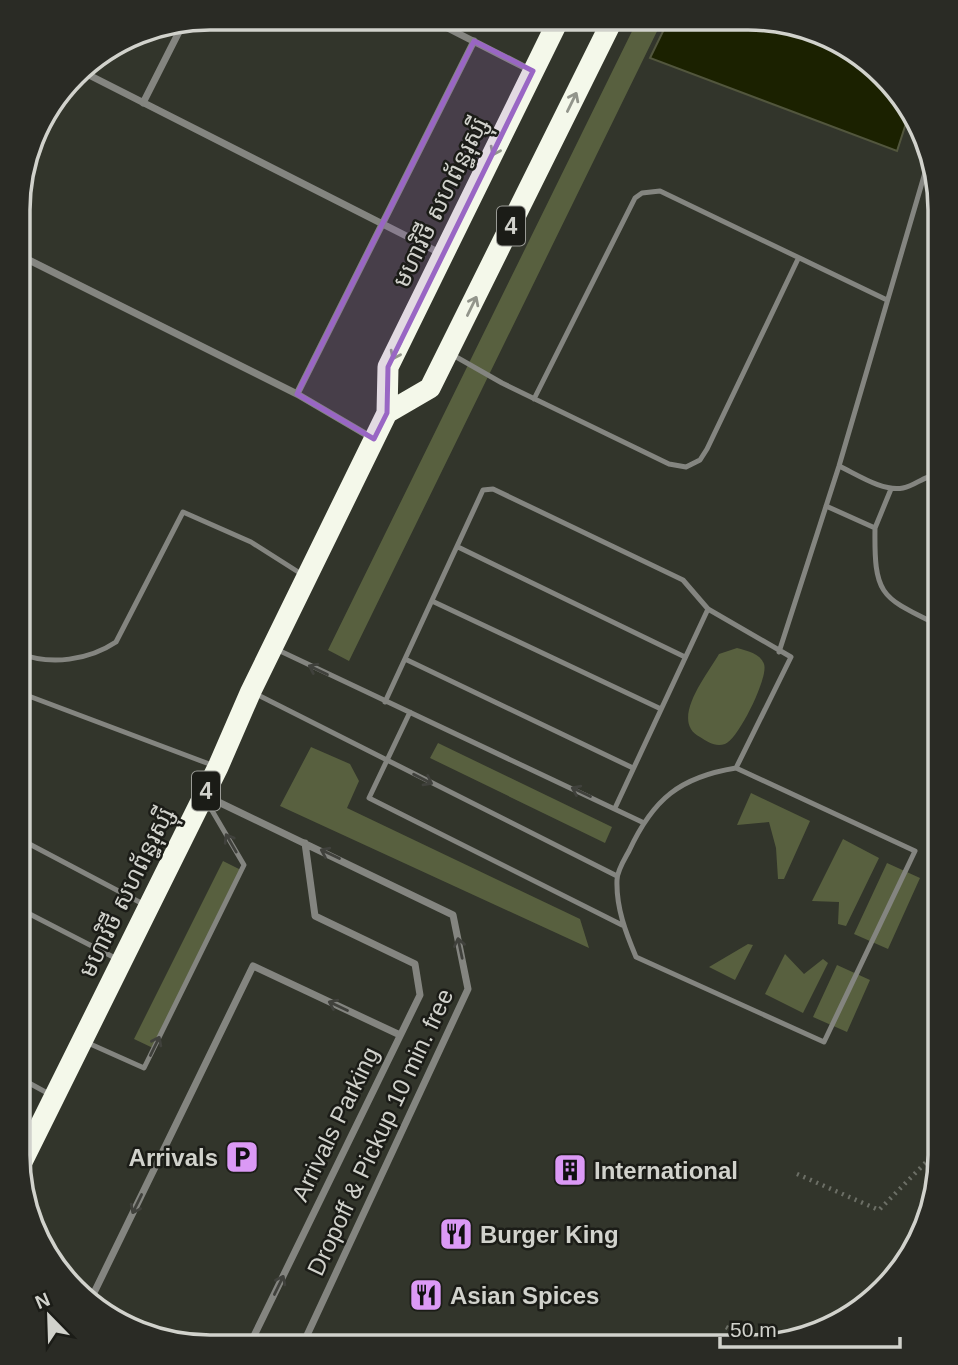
<svg xmlns="http://www.w3.org/2000/svg" width="958" height="1365" viewBox="0 0 958 1365" font-family="Helvetica,'Noto Sans Khmer',sans-serif">
<style>
.green{fill:#58603f}
.water{fill:#1b2100;stroke:#52563d;stroke-width:2}
.lines{fill:none;stroke-linecap:round;stroke-linejoin:round}
.path{stroke:#6c6f66;stroke-width:4.5;stroke-dasharray:2 5;stroke-linecap:butt}
.lane{stroke:#848580;stroke-width:5}
.street{stroke:#848580;stroke-width:7}
.highway{stroke:#f4f8ea;stroke-width:21}
.oneway{stroke:#92958b}
.oneway2{stroke:#40413c}
.marked{fill:#9966c4;fill-opacity:0.2;stroke:#9966c4;stroke-width:5;stroke-linejoin:round}
.labels{text-anchor:middle;dominant-baseline:central;stroke-width:5;stroke-linejoin:round;paint-order:stroke}
.shield{fill:#1b1c17;stroke:#9a9b96;stroke-width:2}
.shield-label{font-size:23px;font-weight:bold;fill:#d1d2cc}
.street-label{font-size:24px;fill:#d1d2cc;stroke:#1b1c17}
.poi-label{font-size:24px;font-weight:bold;fill:#d1d2cc;stroke:#1b1c17;text-anchor:start}
.rim{fill:none;stroke:#d1d2cc;stroke-width:3.5}
</style>
<rect width="100%" height="100%" fill="#32352b"/>
<path class="green" d="M638,19H663L349,661L328,650Z
M737,648C747,651 760,653 764,664C769,677 738,740 725,744C715,747 708,742 700,737C669,721 707,675 719,654Z
M438,743L612,827L605,843L430,758Z
M311,747L350,764L359,781L347,808L580,919L589,948L280,806Z
M751,793L810,821L784,879H778L776,848L769,822L737,825Z
M843,839L879,858L846,926L838,924L839,902L812,901Z
M223,861L241,870L153,1048L134,1039Z
M887,863L920,878L888,949L854,934Z
M748,944L753,945L735,980L709,967Z
M785,954L804,974L823,959L828,963L803,1013L765,994Z
M837,965L870,980L847,1032L813,1017Z"/>
<path class="water" d="M669,19H774L865,57L910,111L897,151L650,58Z"/>
<g class="lines">
<path class="path" d="M797,1174L879,1210L940,1148
M726,1327L760,1345"/>
<path class="lane" d="M451,354L502,383L669,464L686,467L700,460L707,449L798,259
M534,399L635,198L642,193L660,191L887,300
M839,466C858,475 883,492 903,488C918,485 924,474 940,476
M826,506L875,528C874,597 881,597 940,626
M875,528L891,489
M458,547L685,657
M432,601L661,709
M278,650L642,822
M779,652L839,466L929,159
M18,653C51,666 89,660 116,642L183,512L251,542L303,575
M405,659L633,768
M18,692L212,765
M254,693L617,876
M385,702L483,490L493,489L683,580L708,609
M410,712L369,798L622,925
M736,768L915,851L824,1042L636,957C626,933 616,908 617,880C617,871 624,860 629,851C653,799 680,777 736,768Z
M615,808L708,609L791,657L736,768
M18,838L145,905
M18,908L119,960
M88,1043L144,1068L244,865L207,802
M18,1077L51,1095"/>
<path class="street" d="M428,18L530,70
M79,70L440,253
M143,103L184,22
M19,255L297,394L372,438
M297,394L474,41
M208,797L453,915L468,989L302,1346
M89,1303L253,966L400,1035
M249,1346L420,995L415,964L315,916L305,843"/>
<path class="highway" d="M387,413L430,388L613,19
M20,1166L218,767L251,691L387,413L388,367L559,19"/>
</g>
<defs><path id="oneway-shaft" d="M-6 0H5M1.5-3L5.5 0L1.5 3" fill="none" stroke-width="1.6" stroke-linecap="round" stroke-linejoin="round" transform="scale(1.75)"/></defs>
<g class="oneway">
<use href="#oneway-shaft" transform="translate(572 102) rotate(-64)"/>
<use href="#oneway-shaft" transform="translate(497 146) rotate(116)"/>
<use href="#oneway-shaft" transform="translate(472 306) rotate(-64)"/>
<use href="#oneway-shaft" transform="translate(397 350) rotate(116)"/>
</g>
<g class="oneway2">
<use href="#oneway-shaft" transform="translate(318 670) rotate(-154)"/>
<use href="#oneway-shaft" transform="translate(423 779) rotate(27)"/>
<use href="#oneway-shaft" transform="translate(581 792) rotate(-155)"/>
<use href="#oneway-shaft" transform="translate(231 843) rotate(-120)"/>
<use href="#oneway-shaft" transform="translate(330 854) rotate(-155)"/>
<use href="#oneway-shaft" transform="translate(460 948) rotate(-102)"/>
<use href="#oneway-shaft" transform="translate(338 1006) rotate(-155)"/>
<use href="#oneway-shaft" transform="translate(155 1046) rotate(-64)"/>
<use href="#oneway-shaft" transform="translate(137 1204) rotate(116)"/>
<use href="#oneway-shaft" transform="translate(279 1285) rotate(-64)"/>
</g>
<path class="marked" d="M474,41L533,71L388,367L387,413L374,439L297,394Z"/>
<defs>
<symbol id="parking-square" viewBox="-11 -11 22 22"><rect x="-9" y="-9" width="18" height="18" rx="4" fill="#db99f5" stroke="#1b1c17"/><path d="M-3.5-5.5H1a3.5 3.5 0 0 1 0 7H-1V5.5H-3.5ZM-1-3.4V-.6H.8a1.4 1.4 0 0 0 0-2.8Z" fill="#111"/></symbol>
<symbol id="building-square" viewBox="-11 -11 22 22"><rect x="-9" y="-9" width="18" height="18" rx="4" fill="#db99f5" stroke="#1b1c17"/><path d="M-4-6H4V6H1V3H-1V6H-4ZM-2.5-4.3h1.7v1.8h-1.7ZM.8-4.3h1.7v1.8H.8ZM-2.5-1h1.7V.8h-1.7ZM.8-1h1.7V.8H.8Z" fill="#111"/></symbol>
<symbol id="restaurant-square" viewBox="-11 -11 22 22"><rect x="-9" y="-9" width="18" height="18" rx="4" fill="#db99f5" stroke="#1b1c17"/><path d="M-5-6h1v4h1v-4h1v4h1v-4h1v5L-1.5 .5V6h-2V.5L-5-1ZM5-6V6H3V1.5H1.5Q1.5-4 5-6Z" fill="#111"/></symbol>
</defs>
<g fill-rule="evenodd">
<use href="#parking-square" x="223" y="1138" width="38" height="38"/>
<use href="#building-square" x="551" y="1151" width="38" height="38"/>
<use href="#restaurant-square" x="437" y="1215" width="38" height="38"/>
<use href="#restaurant-square" x="407" y="1276" width="38" height="38"/>
</g>
<g class="labels">
<g class="shield">
<rect x="497" y="206.5" width="28" height="39" rx="5"/>
<rect x="192" y="771.5" width="28" height="39" rx="5"/>
</g>
<g class="shield-label">
<text x="511" y="226">4</text>
<text x="206" y="791">4</text>
</g>
<g class="street-label">
<text transform="translate(440 202) rotate(-64)">មហាវិថី សហព័ន្ធរុស្ស៊ី</text>
<text transform="translate(126 892) rotate(-64)">មហាវិថី សហព័ន្ធរុស្ស៊ី</text>
<text transform="translate(335 1124) rotate(-64)">Arrivals Parking</text>
<text transform="translate(380 1132) rotate(-65)">Dropoff &amp; Pickup 10 min. free</text>
</g>
<g class="poi-label">
<text x="218" y="1157" text-anchor="end">Arrivals</text>
<text x="594" y="1170">International</text>
<text x="480" y="1234">Burger King</text>
<text x="450" y="1295">Asian Spices</text>
</g>
</g>
<path d="M0 0H958V1365H0ZM210 30H748A180 180 0 0 1 928 210V1155A180 180 0 0 1 748 1335H210A180 180 0 0 1 30 1155V210A180 180 0 0 1 210 30Z" fill="#2a2b25" fill-rule="evenodd"/>
<path class="rim" d="M210 30H748A180 180 0 0 1 928 210V1155A180 180 0 0 1 748 1335H210A180 180 0 0 1 30 1155V210A180 180 0 0 1 210 30Z"/>
<g transform="translate(49 1316) rotate(337)" stroke="#1b1c17" stroke-width="5" paint-order="stroke">
<path d="M0-5L12 26L0 18L-12 26Z" fill="#d1d2cc"/>
<text y="-10" font-size="19" font-weight="bold" text-anchor="middle" fill="#d1d2cc">N</text>
</g>
<path d="M720 1337v10h180v-10" fill="none" stroke="#d1d2cc" stroke-width="3.5"/>
<text x="730" y="1337" font-size="21" fill="#d1d2cc" stroke="#1b1c17" stroke-width="5" paint-order="stroke">50 m</text>
</svg>
